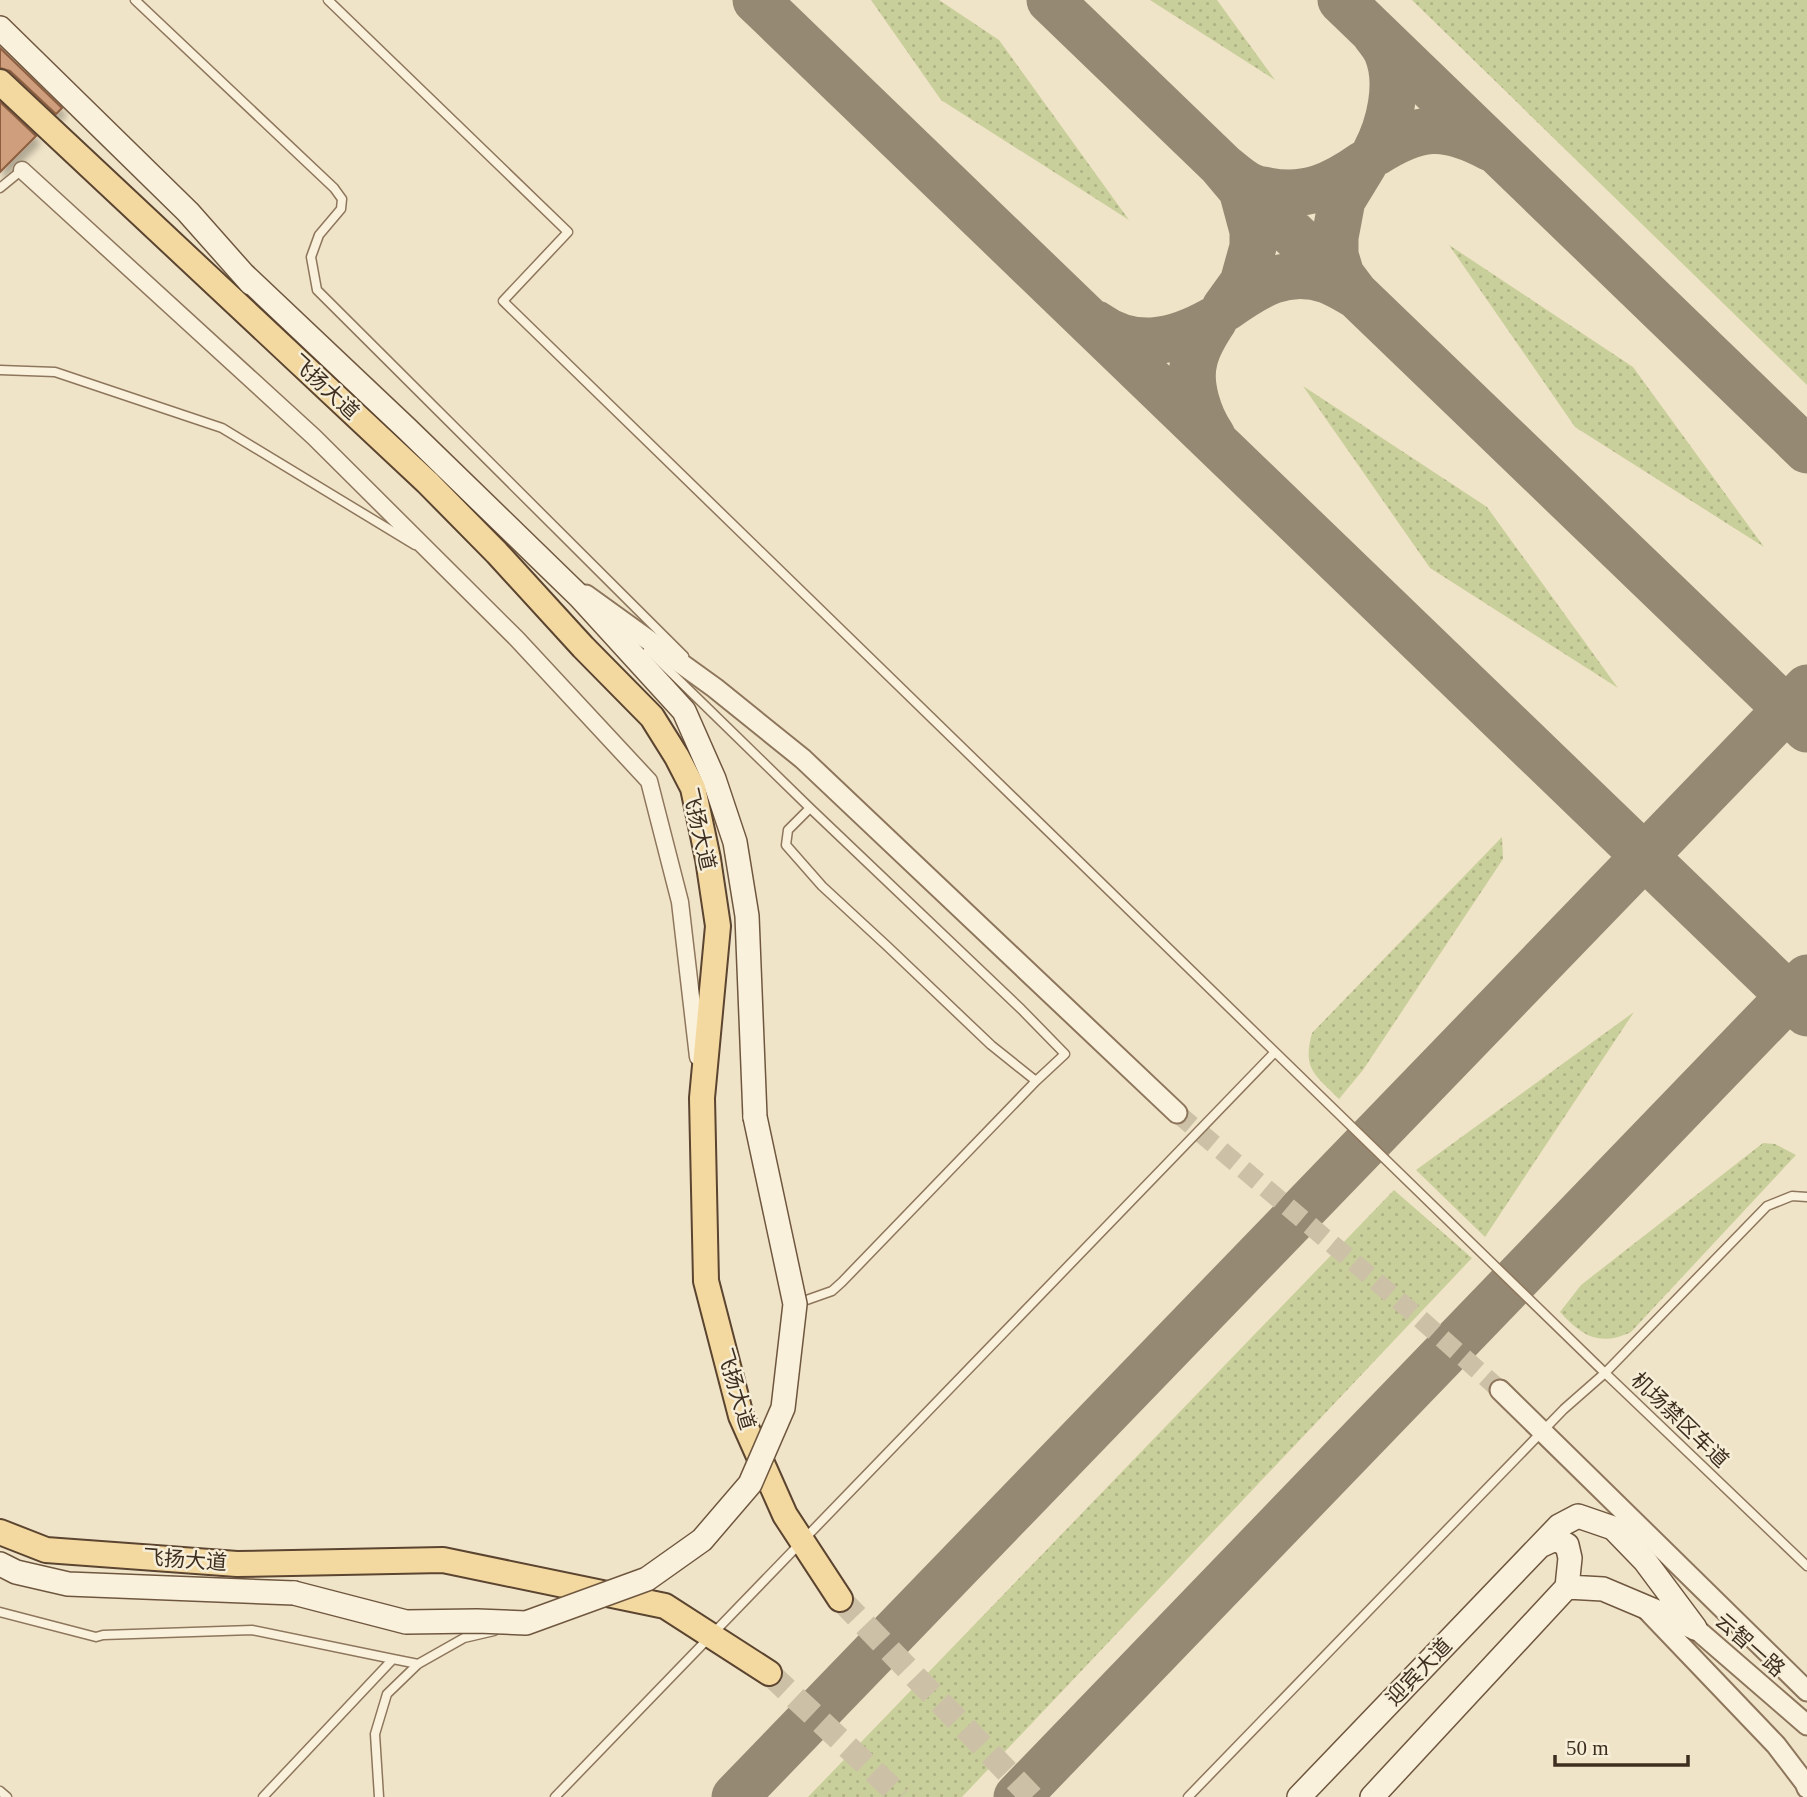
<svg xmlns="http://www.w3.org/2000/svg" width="1807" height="1797" viewBox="0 0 1807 1797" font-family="'Times New Roman','Noto Sans SC',serif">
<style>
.grass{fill:url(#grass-dots)}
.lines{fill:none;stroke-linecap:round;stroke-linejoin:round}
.taxiway{stroke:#968974;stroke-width:47}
.building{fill:#cf9f7d;stroke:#8d5f41;stroke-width:2;filter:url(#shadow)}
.tertiary-tunnel{stroke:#ccc0a6;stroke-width:19;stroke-dasharray:19 10;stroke-linecap:butt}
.primary-tunnel{stroke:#ccc0a6;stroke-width:24;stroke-dasharray:24 12;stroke-linecap:butt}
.service-casing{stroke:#8d765c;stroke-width:11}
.minor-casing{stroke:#8d765c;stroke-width:19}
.tertiary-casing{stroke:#8d765c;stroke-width:23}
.secondary-casing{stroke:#6f573f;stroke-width:26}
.primary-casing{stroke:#5b4430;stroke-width:28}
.service{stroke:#faf1dc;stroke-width:8}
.minor{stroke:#faf1dc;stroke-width:16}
.tertiary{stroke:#faf1dc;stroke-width:19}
.secondary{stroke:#faf1dc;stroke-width:23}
.primary{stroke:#f3d9a0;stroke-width:24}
.secondary-bridge-casing{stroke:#6f573f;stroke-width:26;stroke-linecap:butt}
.secondary-bridge{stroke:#faf1dc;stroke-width:23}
.labels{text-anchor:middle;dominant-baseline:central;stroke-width:5;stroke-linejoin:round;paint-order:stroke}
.street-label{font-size:21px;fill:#3d2e20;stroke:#f7eed8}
</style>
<defs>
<pattern id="grass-dots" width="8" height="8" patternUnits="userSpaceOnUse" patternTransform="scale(1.75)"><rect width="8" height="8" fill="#c9cf9b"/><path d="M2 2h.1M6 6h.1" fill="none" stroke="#aeb285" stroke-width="1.8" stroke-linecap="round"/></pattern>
<filter id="shadow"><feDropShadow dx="4" dy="7" stdDeviation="3.5" flood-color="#0004"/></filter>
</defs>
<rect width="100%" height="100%" fill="#f0e4c8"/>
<path class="grass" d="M871,0H939L999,40L1129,220L941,100Z
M1150,0H1217L1275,80Z
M1412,0H1807V385Z
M1449,245L1633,367L1764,547L1575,427Z
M1303,386L1487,507L1618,688L1430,568Z
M1502,837L1503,859L1363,1070L1339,1099C1315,1075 1302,1069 1312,1033Z
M1634,1012L1485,1237L1416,1170Z
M1763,1143L1775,1144L1796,1155L1631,1332C1599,1347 1582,1336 1560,1312L1581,1285Z
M1394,1190L1472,1258L962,1797H808Z"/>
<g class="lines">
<path class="taxiway" d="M756,0L1807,1013
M1050,0L1807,729
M1341,0L1807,450
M1375,34C1379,39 1384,45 1387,52C1400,83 1390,125 1375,153C1419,125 1444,123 1491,148
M1364,164L1342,200L1335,237V255L1341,275L1356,295C1347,290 1337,284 1327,280C1286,266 1256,286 1225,308L1243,283L1253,247V231L1242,190L1221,165C1230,172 1241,183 1252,187C1256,189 1263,190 1268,191C1306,198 1333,186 1364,164Z
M1096,324C1135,352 1175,342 1214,320C1206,332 1197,347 1194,361C1188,385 1199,417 1212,436
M735,1797L1807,688
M1017,1797L1807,978"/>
</g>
<path class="building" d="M0,48L62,108L56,114L10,71L0,68Z
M0,102L36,136L0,172Z"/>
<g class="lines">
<path class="tertiary-tunnel" d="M1177,1113L1417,1316L1500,1390"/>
<path class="primary-tunnel" d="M840,1599L1032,1797
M769,1673L901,1797"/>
<defs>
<path id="service" d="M135,0L334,188L342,199L341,209L319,235L311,257L317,290L684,656
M328,0L568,232L503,301L1605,1373L1564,1409L1188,1797
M0,188L22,170
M0,370L55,372L222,428L415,545
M648,650L810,808L1021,1009L1065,1054L1036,1081L842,1282L832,1291L798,1303
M810,808L788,830L786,845L822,886L887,946L991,1045L1036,1081
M1807,1197L1792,1196L1767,1206L1605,1373L1807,1566
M0,1612L96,1637L103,1635L252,1630L393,1659
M0,1791L7,1797
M263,1797L393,1659L418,1664
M379,1797L375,1734L387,1694L418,1664L464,1638L494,1631
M555,1797L1275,1052"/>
<path id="minor" d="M22,170L314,437L517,639L649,781L680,902L698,1057"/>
<path id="tertiary" d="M586,595L715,688L803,759L1177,1113
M1500,1390L1807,1691
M1646,1609L1776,1745L1805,1783L1807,1788
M1695,1628L1807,1725"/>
<path id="secondary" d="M0,28L188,212L251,283
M242,273L407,429L580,597L684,711L714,779L735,842L747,916L755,1117
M1540,1546L1555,1539L1567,1545L1570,1558L1567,1587
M0,1564L16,1572L68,1584L294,1593
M1567,1587L1603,1589L1693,1627
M1299,1797L1559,1526L1578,1516L1613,1528L1645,1561L1695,1628
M1372,1797L1567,1587"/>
<path id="primary" d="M0,82L427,482L497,553L583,647L652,717L677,757L693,788L708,859L718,926L702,1098L706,1281L741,1416L785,1515L840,1599
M0,1532L46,1550L237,1564L443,1560L665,1606L769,1673"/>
</defs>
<use href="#service" class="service-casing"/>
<use href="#minor" class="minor-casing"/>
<use href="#tertiary" class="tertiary-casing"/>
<use href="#secondary" class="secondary-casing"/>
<use href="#primary" class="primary-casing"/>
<use href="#service" class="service"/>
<use href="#minor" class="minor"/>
<use href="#tertiary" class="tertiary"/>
<use href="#secondary" class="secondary"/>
<use href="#primary" class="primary"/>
<defs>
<path id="secondary-bridge" d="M294,1593L406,1622L477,1621L526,1623L647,1579L702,1540L750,1484L783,1408L795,1304L755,1117"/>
</defs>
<use href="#secondary-bridge" class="secondary-bridge-casing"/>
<use href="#secondary-bridge" class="secondary-bridge"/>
</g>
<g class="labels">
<g class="street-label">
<text transform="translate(325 387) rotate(43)">飞扬大道</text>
<text transform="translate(699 829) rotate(77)">飞扬大道</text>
<text transform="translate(736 1389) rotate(73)">飞扬大道</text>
<text transform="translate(1680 1420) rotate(44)">机场禁区车道</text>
<text transform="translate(185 1560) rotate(4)">飞扬大道</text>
<text transform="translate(1750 1645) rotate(41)">云智一路</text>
<text transform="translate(1419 1672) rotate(-46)">迎宾大道</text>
</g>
</g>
<path d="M1555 1755v10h133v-10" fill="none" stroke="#3d2e20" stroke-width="3.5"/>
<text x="1566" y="1755" font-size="21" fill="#3d2e20" stroke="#f7eed8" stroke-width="5" paint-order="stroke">50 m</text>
</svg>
